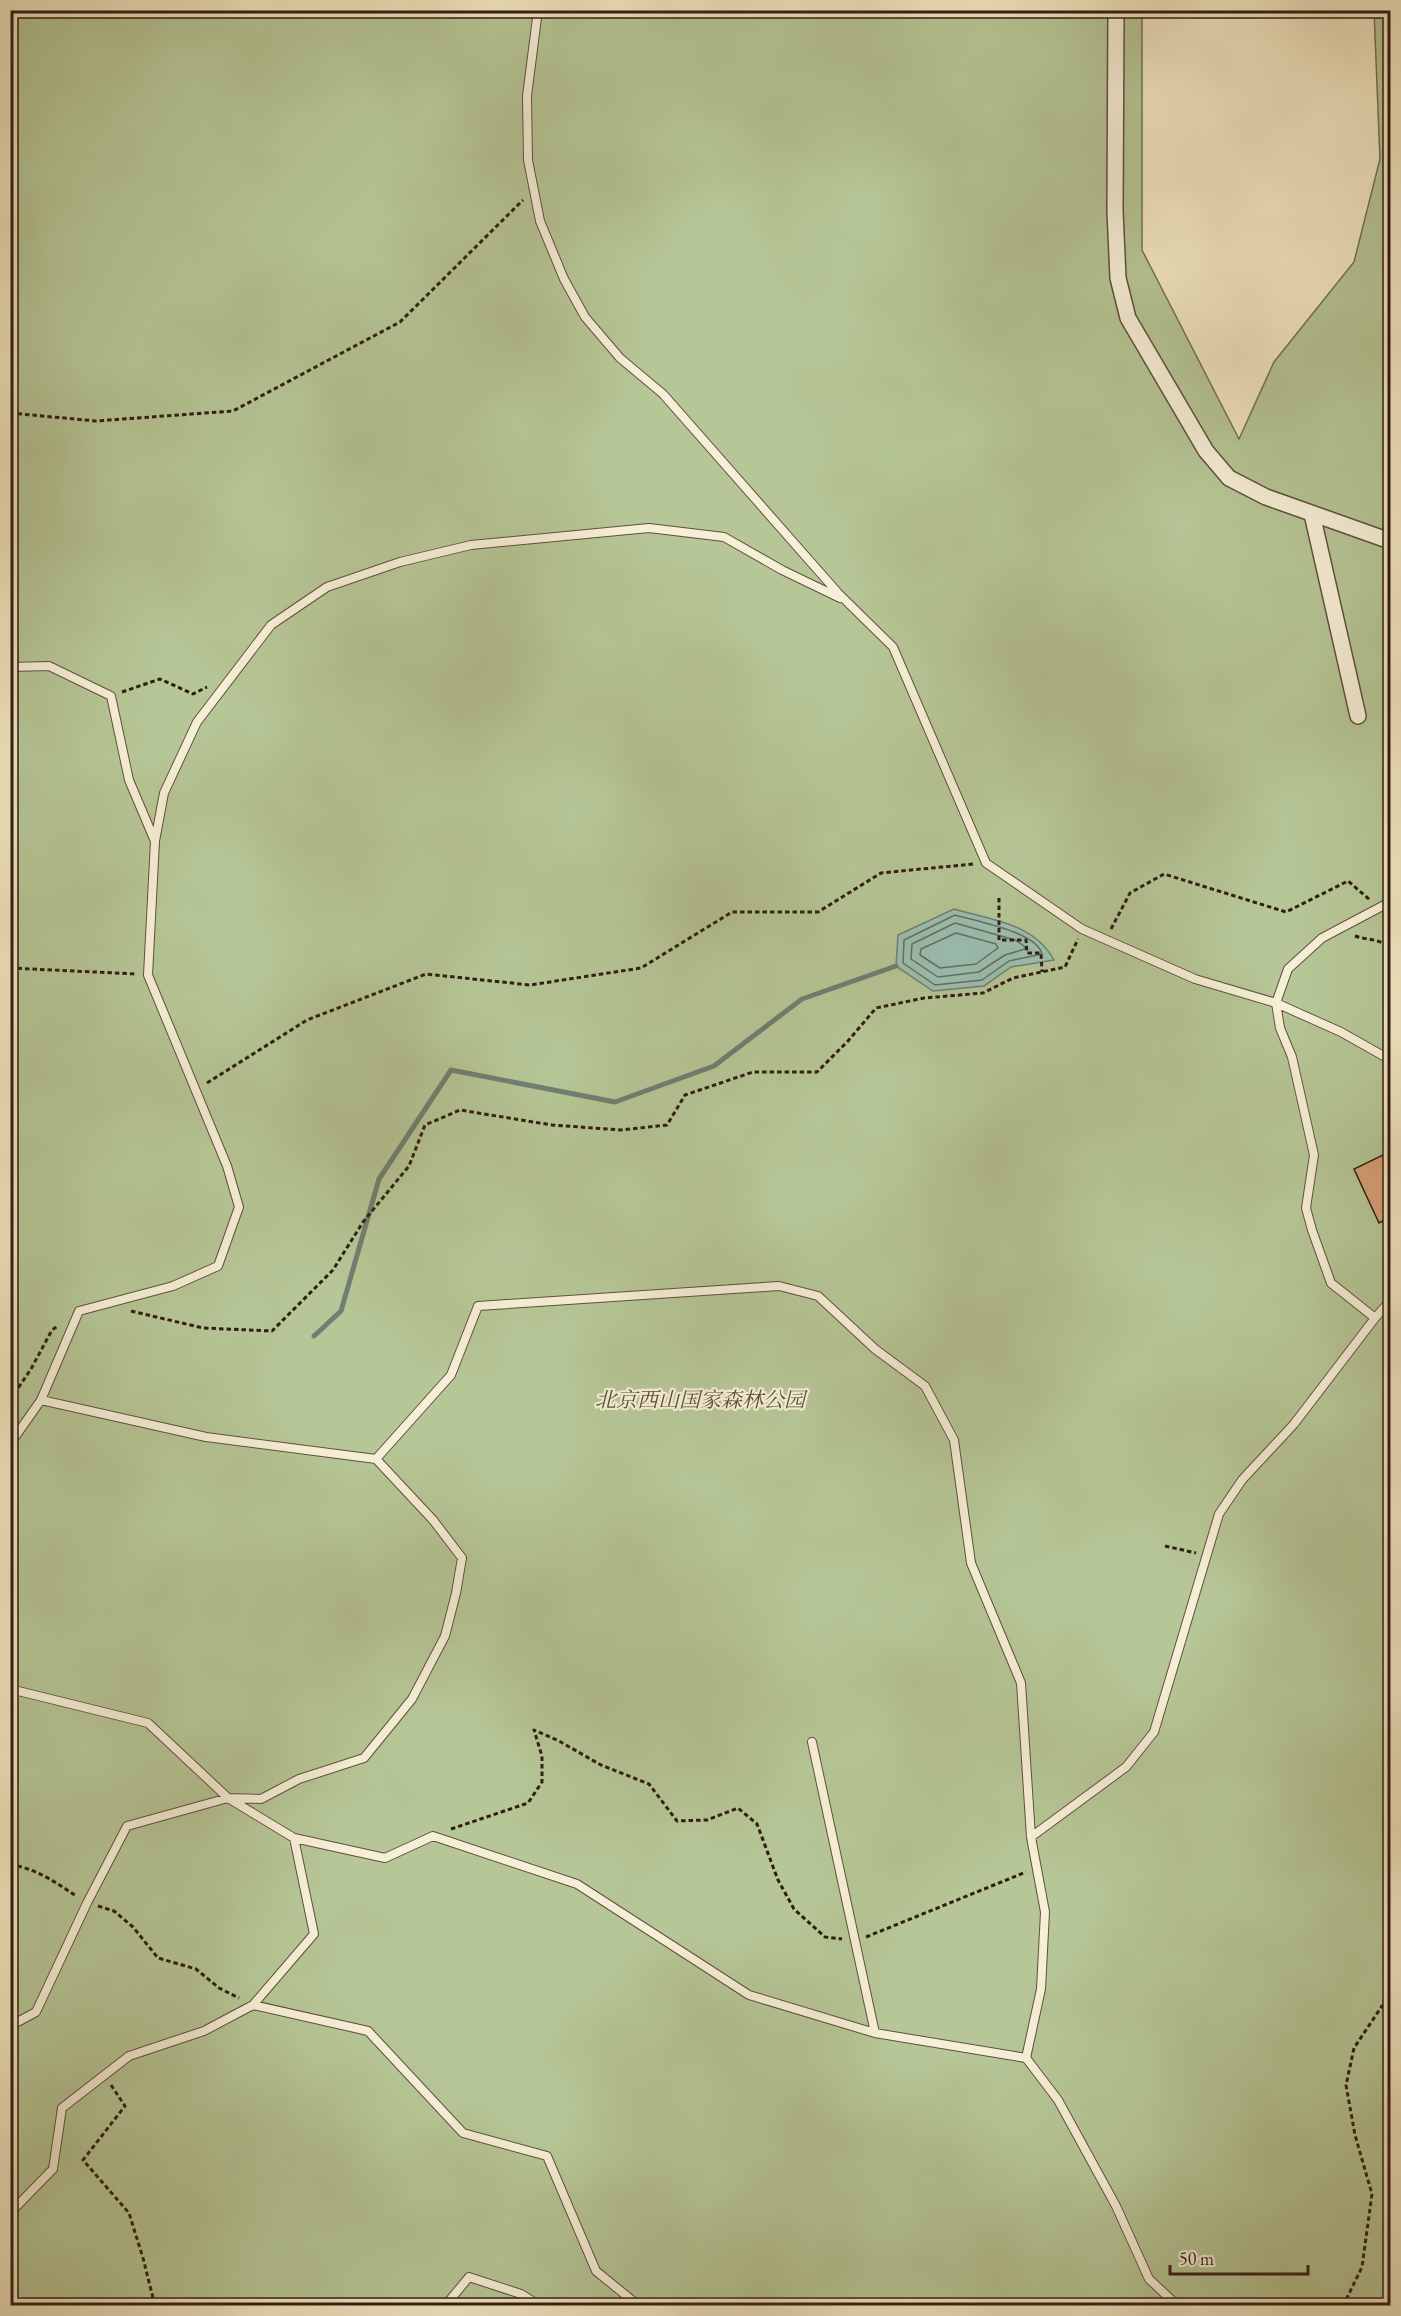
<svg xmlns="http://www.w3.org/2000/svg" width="1401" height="2316" viewBox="0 0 1401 2316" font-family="'EB Garamond','Noto Serif SC',serif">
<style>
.green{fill:#b6c696;stroke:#737254;stroke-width:1.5}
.water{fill:#9bc0b2;stroke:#707f72;stroke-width:1.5}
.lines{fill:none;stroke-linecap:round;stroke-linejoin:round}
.shore{stroke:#666e62;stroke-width:1.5}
.stream{stroke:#707f72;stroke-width:5}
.building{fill:#d69f74;stroke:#301d11;stroke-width:1.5}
.lane-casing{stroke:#604f3d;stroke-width:10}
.street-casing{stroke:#604f3d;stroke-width:18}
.path{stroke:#301d11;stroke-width:3;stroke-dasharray:4.5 3;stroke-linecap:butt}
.lane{stroke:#f6efd7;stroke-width:8}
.street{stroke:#f6efd7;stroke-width:15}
.labels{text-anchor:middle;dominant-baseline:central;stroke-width:4.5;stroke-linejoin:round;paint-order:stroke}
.park-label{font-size:21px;font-style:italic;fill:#585039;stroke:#f6efd7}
</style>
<rect width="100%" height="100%" fill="#f1e6c1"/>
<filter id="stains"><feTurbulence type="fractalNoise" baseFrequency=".00333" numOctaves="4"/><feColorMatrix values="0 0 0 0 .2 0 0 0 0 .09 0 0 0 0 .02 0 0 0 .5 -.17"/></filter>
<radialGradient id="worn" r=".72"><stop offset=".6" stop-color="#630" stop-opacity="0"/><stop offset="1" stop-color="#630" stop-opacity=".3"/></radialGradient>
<path class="green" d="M11,11H1142V250L1239,439L1274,362L1354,262L1380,159L1374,11H1390V2305L11,2306Z"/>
<path class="water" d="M954,909C991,920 1034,923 1054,960L1011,967L984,986L933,991L896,966L898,935Z"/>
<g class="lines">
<path class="shore" d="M955,915C975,921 1037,932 1042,954L1009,961L982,980L935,985L903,963L904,940Z
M955,923L1015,940L1024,946L1025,949L1005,955L979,972L938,977L911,959L912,944Z
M956,933L996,944L998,948L976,964L940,968L920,955L921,949Z"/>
<path class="stream" d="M314,1336L341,1311L379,1179L451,1070L615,1102L714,1066L802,999L896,966"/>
</g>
<path class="building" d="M1383,1155L1390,1171V1217L1379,1223L1354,1169Z"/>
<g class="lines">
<defs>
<path id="lane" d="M538,10L527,96L528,160L540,221L564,279L585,317L620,358L663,394L838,593L893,647L986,863L1082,929L1195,979L1276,1003L1280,1028L1292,1057L1314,1155L1306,1208L1312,1230L1331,1283L1375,1318L1390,1301
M10,667L49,666L111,696L129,780L154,839
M1390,902L1322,938L1288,969L1276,1003L1341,1032L1387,1058L1390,1063
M41,1400L79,1311L173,1286L218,1266L239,1207L227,1166L148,975L155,841L164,793L197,722L271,625L327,587L400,562L471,545L649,528L724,537L782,570L840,598
M10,1444L41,1400L206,1437L376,1459
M10,1689L148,1723L228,1798L294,1838L385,1858L433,1836L577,1884L749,1995L875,2033L1026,2058L1058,2100L1116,2206L1149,2279L1178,2306
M812,1742L875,2033
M1031,1837L1126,1767L1154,1732L1219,1514L1242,1480L1294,1424L1375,1318
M294,1838L314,1934L253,2005L368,2031L463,2133L547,2156L596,2271L639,2306
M10,2026L36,2012L87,1903L127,1826L228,1798L261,1799L299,1779L364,1758L412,1699L445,1636L456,1593L462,1558L433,1520L376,1459L451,1375L478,1306L779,1286L818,1296L875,1349L925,1386L954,1440L971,1563L1021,1683L1031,1837L1045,1912L1041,1989L1026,2058
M10,2213L53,2169L62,2108L129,2056L204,2031L253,2005
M445,2306L469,2277L521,2294L540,2306"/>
<path id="street" d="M1116,10L1115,211L1118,278L1128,318L1206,451L1229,478L1266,497L1390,541
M1312,514L1358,716"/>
</defs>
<use href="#lane" class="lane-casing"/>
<use href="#street" class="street-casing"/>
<path class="path" d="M10,413L96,421L233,411L400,322L523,200
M122,692L160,679L193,694L207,687
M999,898V940H1026L1027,953H1041L1042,972
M1111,929L1130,893L1164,874L1286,912L1348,881L1370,900
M1355,936C1367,940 1382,939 1390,948
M10,968L137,974
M207,1083L307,1020L426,974L530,985L641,968L732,912H818L881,873L973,864
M131,1311L203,1328L272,1331L333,1270L363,1222L409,1166L425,1125L460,1110L552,1125L621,1130L667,1125L685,1095L753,1072H817L848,1041L876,1008L924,998L983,993L1013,978L1065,967L1078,939
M10,1400L31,1369L52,1330L58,1326
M1165,1546L1196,1553
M451,1829L528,1803L542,1782V1756L534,1730L559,1741L601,1765L649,1784L677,1821L707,1820L738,1808L757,1824L778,1880L794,1909L825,1937L842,1939
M10,1865C34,1867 57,1883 76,1896
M98,1906L114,1911L133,1927L158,1958L196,1969L219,1988L239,1998
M866,1937L1026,1872
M111,2085L125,2106L83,2160L129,2213L143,2258L155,2306
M1343,2306L1362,2267L1372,2194L1355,2135L1346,2085L1354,2048L1382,2006L1390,2004"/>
<use href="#lane" class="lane"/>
<use href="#street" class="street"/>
</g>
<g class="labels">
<g class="park-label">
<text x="700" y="1399">北京西山国家森林公园</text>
</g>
</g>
<rect width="1401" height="2316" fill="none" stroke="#f1e6c1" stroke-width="36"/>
<rect x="12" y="12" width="1377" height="2292" fill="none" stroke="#301d11" stroke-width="3"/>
<rect x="18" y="18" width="1365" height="2280" fill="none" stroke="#301d11" stroke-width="1.5"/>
<path d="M1170 2265v9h138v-9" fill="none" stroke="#301d11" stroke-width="3"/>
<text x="1179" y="2265" font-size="18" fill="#301d11" stroke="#f6efd7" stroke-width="4.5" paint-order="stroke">50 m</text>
<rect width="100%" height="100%" filter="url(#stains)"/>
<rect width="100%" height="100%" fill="url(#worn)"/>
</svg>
